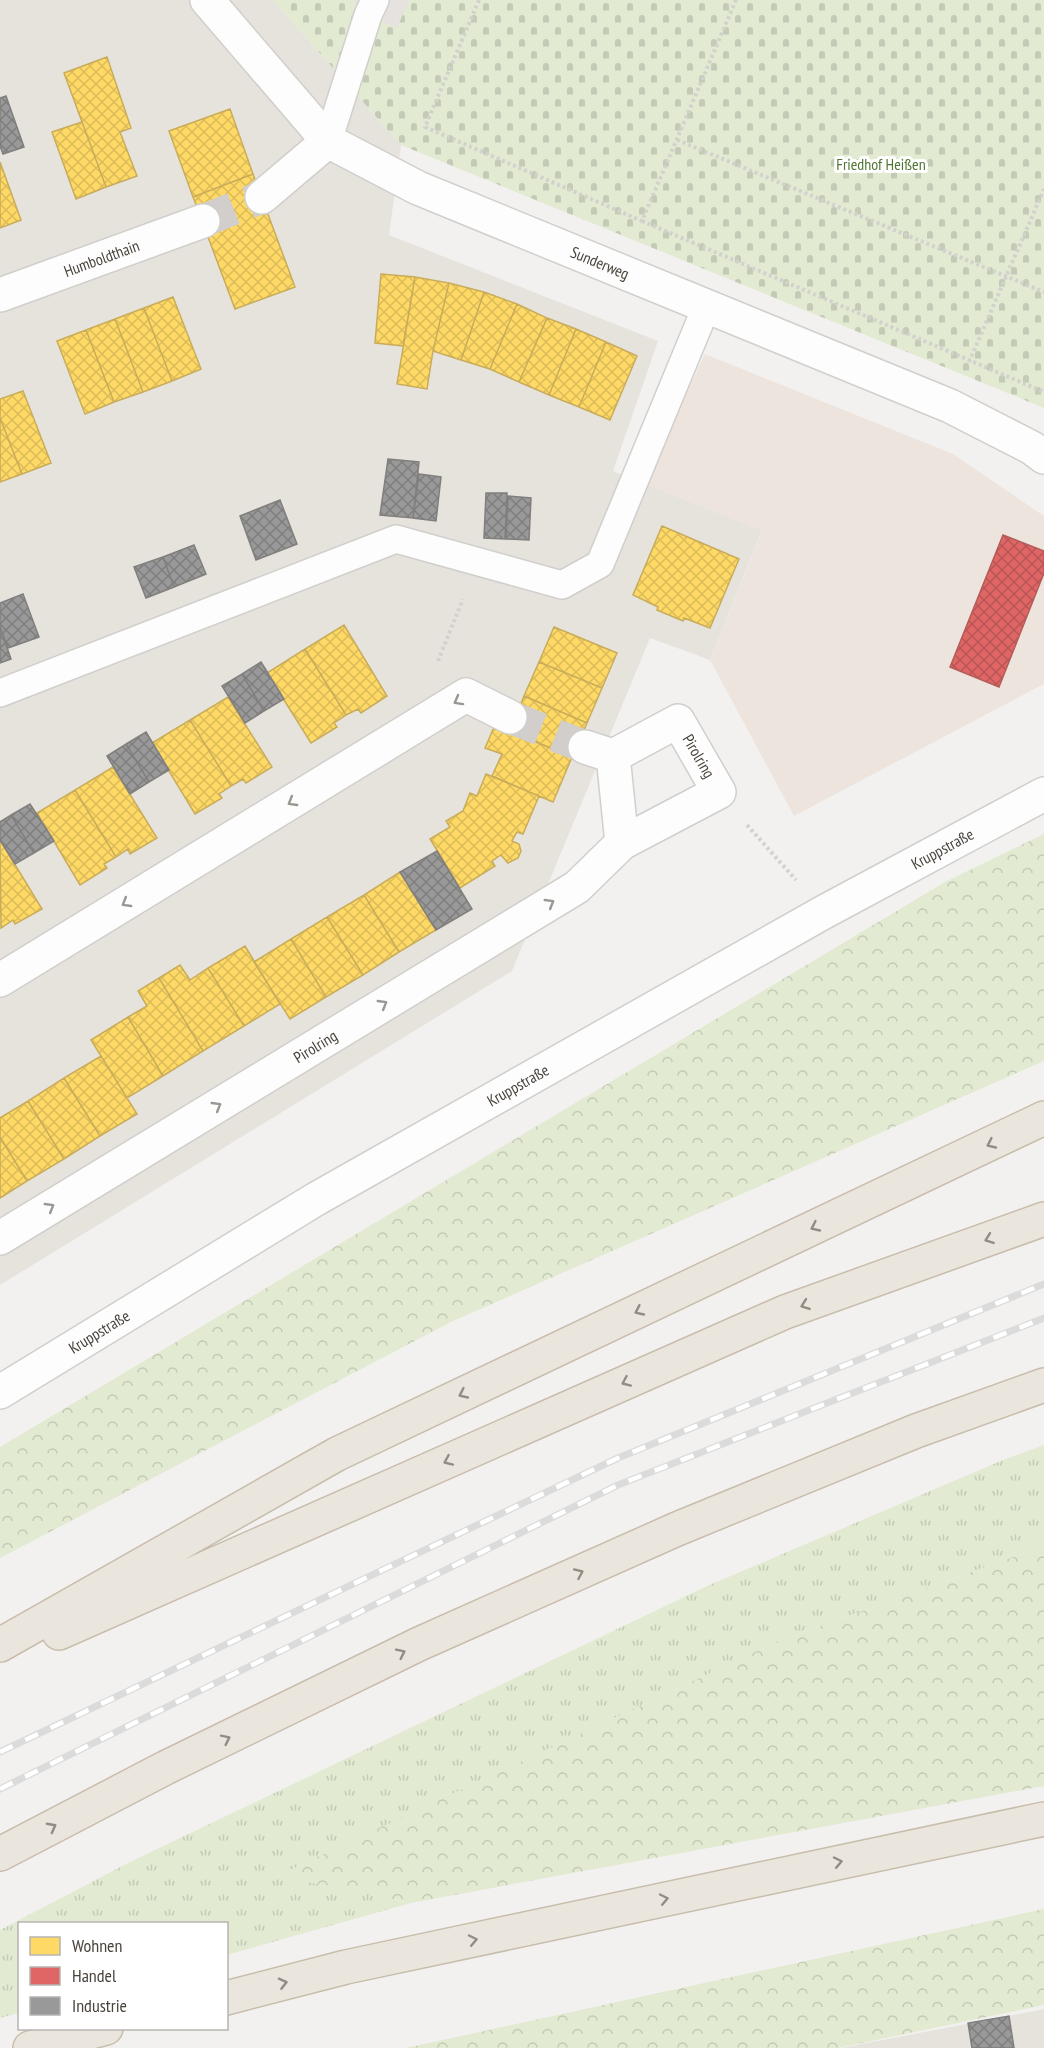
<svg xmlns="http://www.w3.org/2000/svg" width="1044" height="2048" viewBox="0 0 1044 2048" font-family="'PT Sans Narrow',sans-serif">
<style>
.residential{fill:#e6e3dd}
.commercial{fill:#ede5dd}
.grass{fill:url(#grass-tufts)}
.forest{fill:url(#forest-crowns)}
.cemetery{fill:url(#cemetery-stones)}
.parking{fill:#e5e2e0}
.homes{fill:url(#homes-cross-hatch);stroke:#c8ac59;stroke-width:1.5}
.shops{fill:url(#shops-cross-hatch);stroke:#b35c59;stroke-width:1.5}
.industry{fill:url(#industry-cross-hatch);stroke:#817f7d;stroke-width:1.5}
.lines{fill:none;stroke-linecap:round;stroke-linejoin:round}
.minor-tunnel{stroke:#d1cecb;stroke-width:33;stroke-dasharray:33 16;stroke-linecap:butt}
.service-casing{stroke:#d1cfcc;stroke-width:30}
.minor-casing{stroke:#d1cfcc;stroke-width:36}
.tertiary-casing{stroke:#d1cfcc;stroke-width:36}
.motorway-casing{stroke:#c8bdad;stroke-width:36}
.path{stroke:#d3d1cd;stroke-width:4;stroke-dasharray:3 3;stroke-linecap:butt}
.service{stroke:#fdfdfd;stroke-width:27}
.minor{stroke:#fdfdfd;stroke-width:33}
.tertiary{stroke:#fdfdfd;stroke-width:33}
.motorway{stroke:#ebe6dd;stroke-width:33}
.rail-casing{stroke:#dbdbdb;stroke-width:7}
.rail{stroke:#fff;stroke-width:4.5;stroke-dasharray:14;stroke-linecap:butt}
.oneway{stroke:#9a9792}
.oneway2{stroke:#928c84}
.labels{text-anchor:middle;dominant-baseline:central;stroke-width:6;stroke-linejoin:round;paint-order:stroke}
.park-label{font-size:16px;fill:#4f7632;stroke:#fff}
.street-label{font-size:16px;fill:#49433b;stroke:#fff}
</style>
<defs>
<pattern id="grass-tufts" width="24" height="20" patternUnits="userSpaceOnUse" patternTransform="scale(1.5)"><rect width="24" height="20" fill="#e2ead2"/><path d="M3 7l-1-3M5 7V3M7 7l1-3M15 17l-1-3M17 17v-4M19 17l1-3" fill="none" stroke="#c3cab5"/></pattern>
<pattern id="forest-crowns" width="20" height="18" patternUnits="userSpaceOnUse" patternTransform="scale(1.5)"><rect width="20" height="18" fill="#e2ead2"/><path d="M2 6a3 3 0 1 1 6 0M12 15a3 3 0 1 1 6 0" fill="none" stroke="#c3cab5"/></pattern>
<pattern id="cemetery-stones" width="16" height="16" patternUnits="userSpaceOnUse" patternTransform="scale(1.5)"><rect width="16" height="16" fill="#e2ead2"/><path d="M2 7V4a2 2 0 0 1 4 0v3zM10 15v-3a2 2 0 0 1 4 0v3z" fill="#c3cab5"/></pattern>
<pattern id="homes-cross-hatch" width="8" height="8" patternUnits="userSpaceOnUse" patternTransform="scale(1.5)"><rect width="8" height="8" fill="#ffd966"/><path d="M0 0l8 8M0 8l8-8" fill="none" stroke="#dcbb59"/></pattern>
<pattern id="shops-cross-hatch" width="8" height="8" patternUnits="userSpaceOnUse" patternTransform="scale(1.5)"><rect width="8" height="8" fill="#e06666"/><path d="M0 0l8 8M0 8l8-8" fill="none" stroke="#b85655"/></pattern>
<pattern id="industry-cross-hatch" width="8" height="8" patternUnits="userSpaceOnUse" patternTransform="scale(1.5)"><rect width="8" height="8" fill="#999"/><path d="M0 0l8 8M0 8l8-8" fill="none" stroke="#7f7e7e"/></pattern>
</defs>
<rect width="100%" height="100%" fill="#f3f1ef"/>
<path class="residential" d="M0,0H273L401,145L389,235L658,341L613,471L762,530L710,660L650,638L512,971L0,1285Z
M1044,2009V2048H841Z"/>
<path class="commercial" d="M705,354L953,454L1044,516V684L794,816L710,660L762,531L643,483Z"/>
<path class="grass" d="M1044,1445V1546L776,1642L278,1876L411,1903L227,1955L226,1924H20L19,2013L0,2018V1930L130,1862L705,1587L1003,1460Z"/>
<path class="forest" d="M1044,834V1061L453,1321L0,1558V1447L945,882Z
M1044,1546V1786L411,1903L277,1876L776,1642Z
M1044,1909V2005L838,2048H406Z"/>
<path class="cemetery" d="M273,0H1044V408L401,145Z"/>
<path class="parking" d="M353,0H409L397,28L368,15Z"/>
<path class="homes" d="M107,57L131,128L120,132L137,176L106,187L64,73Z
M230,109L253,174L193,197L169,131Z
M82,122L106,187L76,199L52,132Z
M0,162L21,220L0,228Z
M253,174L295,287L235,309L193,197Z
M381,274L415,277L403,346L375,343Z
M415,277L449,283L433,351L427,389L397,384Z
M449,283L484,292L461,360L433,351Z
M484,292L517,304L490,369L461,360Z
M173,297L201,369L172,381L144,308Z
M517,304L547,318L519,382L490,369Z
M144,308L172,381L143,392L115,319Z
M547,318L576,329L549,395L519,382Z
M115,319L143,392L114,402L86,330Z
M576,329L606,342L579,407L549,395Z
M86,330L114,402L85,414L57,341Z
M606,342L637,356L610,420L579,407Z
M23,391L51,463L22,474L0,418V399Z
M0,418L22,474L0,482Z
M662,526L739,559L710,628L684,618L683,621L657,610L658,607L633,595Z
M344,625L387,696L361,713L358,709L346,715L305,649Z
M554,627L617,653L602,688L539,662Z
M305,649L346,715L334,723L337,727L311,743L267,673Z
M539,662L602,688L587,723L524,696Z
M524,696L587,723L572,757L510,731Z
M228,697L272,767L246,783L243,779L231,786L190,720Z
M190,720L231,786L219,794L222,798L195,814L152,743Z
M495,725L572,757L553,802L492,776L502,754L485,748Z
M113,767L157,838L130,854L128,849L116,857L75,790Z
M486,774L539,796L523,834L517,832L512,841L519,844L521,851L518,858L508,863L501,855L492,861L495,866L460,888L430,839L450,827L446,821L463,811L470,793L477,796Z
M75,790L116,857L104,864L107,868L80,885L37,813Z
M0,840L42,909L15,924L13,920L1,928Z
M400,872L436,930L399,952L364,895Z
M364,895L399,952L363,975L327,917Z
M327,917L363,975L326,997L291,939Z
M291,939L326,997L290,1019L254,962Z
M245,946L280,1004L244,1026L208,968Z
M180,965L190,980L208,968L244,1026L203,1051L159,978Z
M159,978L203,1051L163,1076L128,1017L147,1006L138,991Z
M128,1017L163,1076L127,1098L91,1040Z
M101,1056L137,1114L100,1136L64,1078Z
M64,1078L100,1136L64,1159L28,1101Z
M28,1101L64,1159L27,1181L0,1137V1118Z
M0,1137L27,1181L0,1198Z"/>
<path class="shops" d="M1003,535L1044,551V573L999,687L950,667Z"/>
<path class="industry" d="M6,96L24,147L3,154L0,146V98Z
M388,459L419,462L413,518L380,515Z
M419,474L441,477L436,521L413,518Z
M486,493H507L505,539L484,538Z
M508,496L531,498L529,540L506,539Z
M280,500L297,544L256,560L240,516Z
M194,545L206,574L174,587L163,557Z
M163,557L174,587L146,598L134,567Z
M23,594L39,637L8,648L0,627V603Z
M0,627L11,659L0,663Z
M261,662L284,699L264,711L242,674Z
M242,674L264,711L245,723L222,686Z
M146,732L169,770L149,782L126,744Z
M126,744L149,782L130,794L107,756Z
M30,804L54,841L34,853L11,815Z
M11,815L34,853L15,864L0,840V822Z
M437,851L472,909L436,930L400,872Z
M1009,2016L1014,2048H972L968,2023Z"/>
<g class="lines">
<path class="minor-tunnel" d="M203,221L262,197
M510,717L585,747"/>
<defs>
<path id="service" d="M328,141L368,15L375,0
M0,693L396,539L562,585L600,564L707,305"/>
<g id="minor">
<path id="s1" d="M207,0L328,141L418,188L950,406L1032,448L1044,457"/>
<path d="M262,197L328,141"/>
<path id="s2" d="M0,295L203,221"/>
<path d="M613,756L622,843"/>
<path d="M0,980L466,695L510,717"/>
<path id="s3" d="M0,1238L577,887L622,843L719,792L678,721L613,756L585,747"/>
</g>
<g id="tertiary">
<path id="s4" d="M0,1392L316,1199L824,912L1044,794"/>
</g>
<path id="motorway" d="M59,1633L785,1312L1044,1219
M0,1645L337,1454L1044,1118
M0,1854L165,1768L419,1644L677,1529L916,1431L1044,1385
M226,1998L346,1967L1044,1819
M30,2048L106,2028"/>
</defs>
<use href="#service" class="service-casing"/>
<use href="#minor" class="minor-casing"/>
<use href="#tertiary" class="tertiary-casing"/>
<use href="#motorway" class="motorway-casing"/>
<path class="path" d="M479,0L425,127L642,221L736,0
M677,140L1044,292
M642,221L1044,392
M969,362L1044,189
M438,661L463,599
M747,825L796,880"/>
<use href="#service" class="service"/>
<use href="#minor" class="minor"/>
<use href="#tertiary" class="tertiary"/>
<use href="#motorway" class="motorway"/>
<defs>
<path id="rail" d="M0,1752L618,1458L1044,1284
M0,1789L618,1485L1044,1318"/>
</defs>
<use href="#rail" class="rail-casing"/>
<use href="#rail" class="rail"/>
</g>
<defs><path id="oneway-chevron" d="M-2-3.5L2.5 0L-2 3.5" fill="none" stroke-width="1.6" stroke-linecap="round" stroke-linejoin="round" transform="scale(1.5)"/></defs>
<g class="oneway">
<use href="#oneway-chevron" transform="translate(458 701) rotate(151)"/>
<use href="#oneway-chevron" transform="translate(292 802) rotate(149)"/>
<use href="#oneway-chevron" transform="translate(126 903) rotate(149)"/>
<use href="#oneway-chevron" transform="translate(550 903) rotate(-31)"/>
<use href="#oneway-chevron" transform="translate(383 1004) rotate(-31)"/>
<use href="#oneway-chevron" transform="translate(217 1106) rotate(-31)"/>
<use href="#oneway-chevron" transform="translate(50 1207) rotate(-31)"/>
</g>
<g class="oneway2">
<use href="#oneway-chevron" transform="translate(991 1144) rotate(155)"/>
<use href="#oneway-chevron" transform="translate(815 1227) rotate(155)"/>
<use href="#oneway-chevron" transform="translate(989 1239) rotate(160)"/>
<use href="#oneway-chevron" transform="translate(805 1305) rotate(160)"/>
<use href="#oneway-chevron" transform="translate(639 1311) rotate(155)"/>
<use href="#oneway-chevron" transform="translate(626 1382) rotate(156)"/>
<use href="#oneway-chevron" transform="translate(463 1394) rotate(155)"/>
<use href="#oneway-chevron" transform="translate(448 1461) rotate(156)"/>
<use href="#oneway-chevron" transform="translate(579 1573) rotate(-24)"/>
<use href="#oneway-chevron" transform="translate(401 1653) rotate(-26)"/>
<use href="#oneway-chevron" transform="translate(226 1739) rotate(-26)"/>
<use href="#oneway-chevron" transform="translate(52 1827) rotate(-28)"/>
<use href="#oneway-chevron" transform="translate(838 1862) rotate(-12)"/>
<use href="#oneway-chevron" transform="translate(664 1899) rotate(-12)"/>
<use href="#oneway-chevron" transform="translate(473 1940) rotate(-12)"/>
<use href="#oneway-chevron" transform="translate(283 1983) rotate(-14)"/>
</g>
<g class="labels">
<g class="park-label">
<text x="881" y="164">Friedhof Heißen</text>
</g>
<g class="street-label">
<text stroke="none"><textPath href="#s2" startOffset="108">Humboldthain</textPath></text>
<text stroke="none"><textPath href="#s1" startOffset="484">Sunderweg</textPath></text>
<text transform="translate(699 756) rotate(60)">Pirolring</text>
<text stroke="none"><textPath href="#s4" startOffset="1088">Kruppstraße</textPath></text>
<text stroke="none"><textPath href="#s3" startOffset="369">Pirolring</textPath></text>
<text stroke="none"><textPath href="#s4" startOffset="602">Kruppstraße</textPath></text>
<text stroke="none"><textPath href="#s4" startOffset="116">Kruppstraße</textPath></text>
</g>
</g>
<rect x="18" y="1922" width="210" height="108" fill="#ffffff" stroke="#b6b4b1" stroke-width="1.5"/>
<rect x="30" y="1937" width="30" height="18" fill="#ffd966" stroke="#b6b4b1" stroke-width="1.5"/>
<text x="72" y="1952" font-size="18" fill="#49433b">Wohnen</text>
<rect x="30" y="1967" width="30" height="18" fill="#e06666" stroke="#b6b4b1" stroke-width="1.5"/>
<text x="72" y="1982" font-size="18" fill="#49433b">Handel</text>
<rect x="30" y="1997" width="30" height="18" fill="#999999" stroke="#b6b4b1" stroke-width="1.5"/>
<text x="72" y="2012" font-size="18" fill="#49433b">Industrie</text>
</svg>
